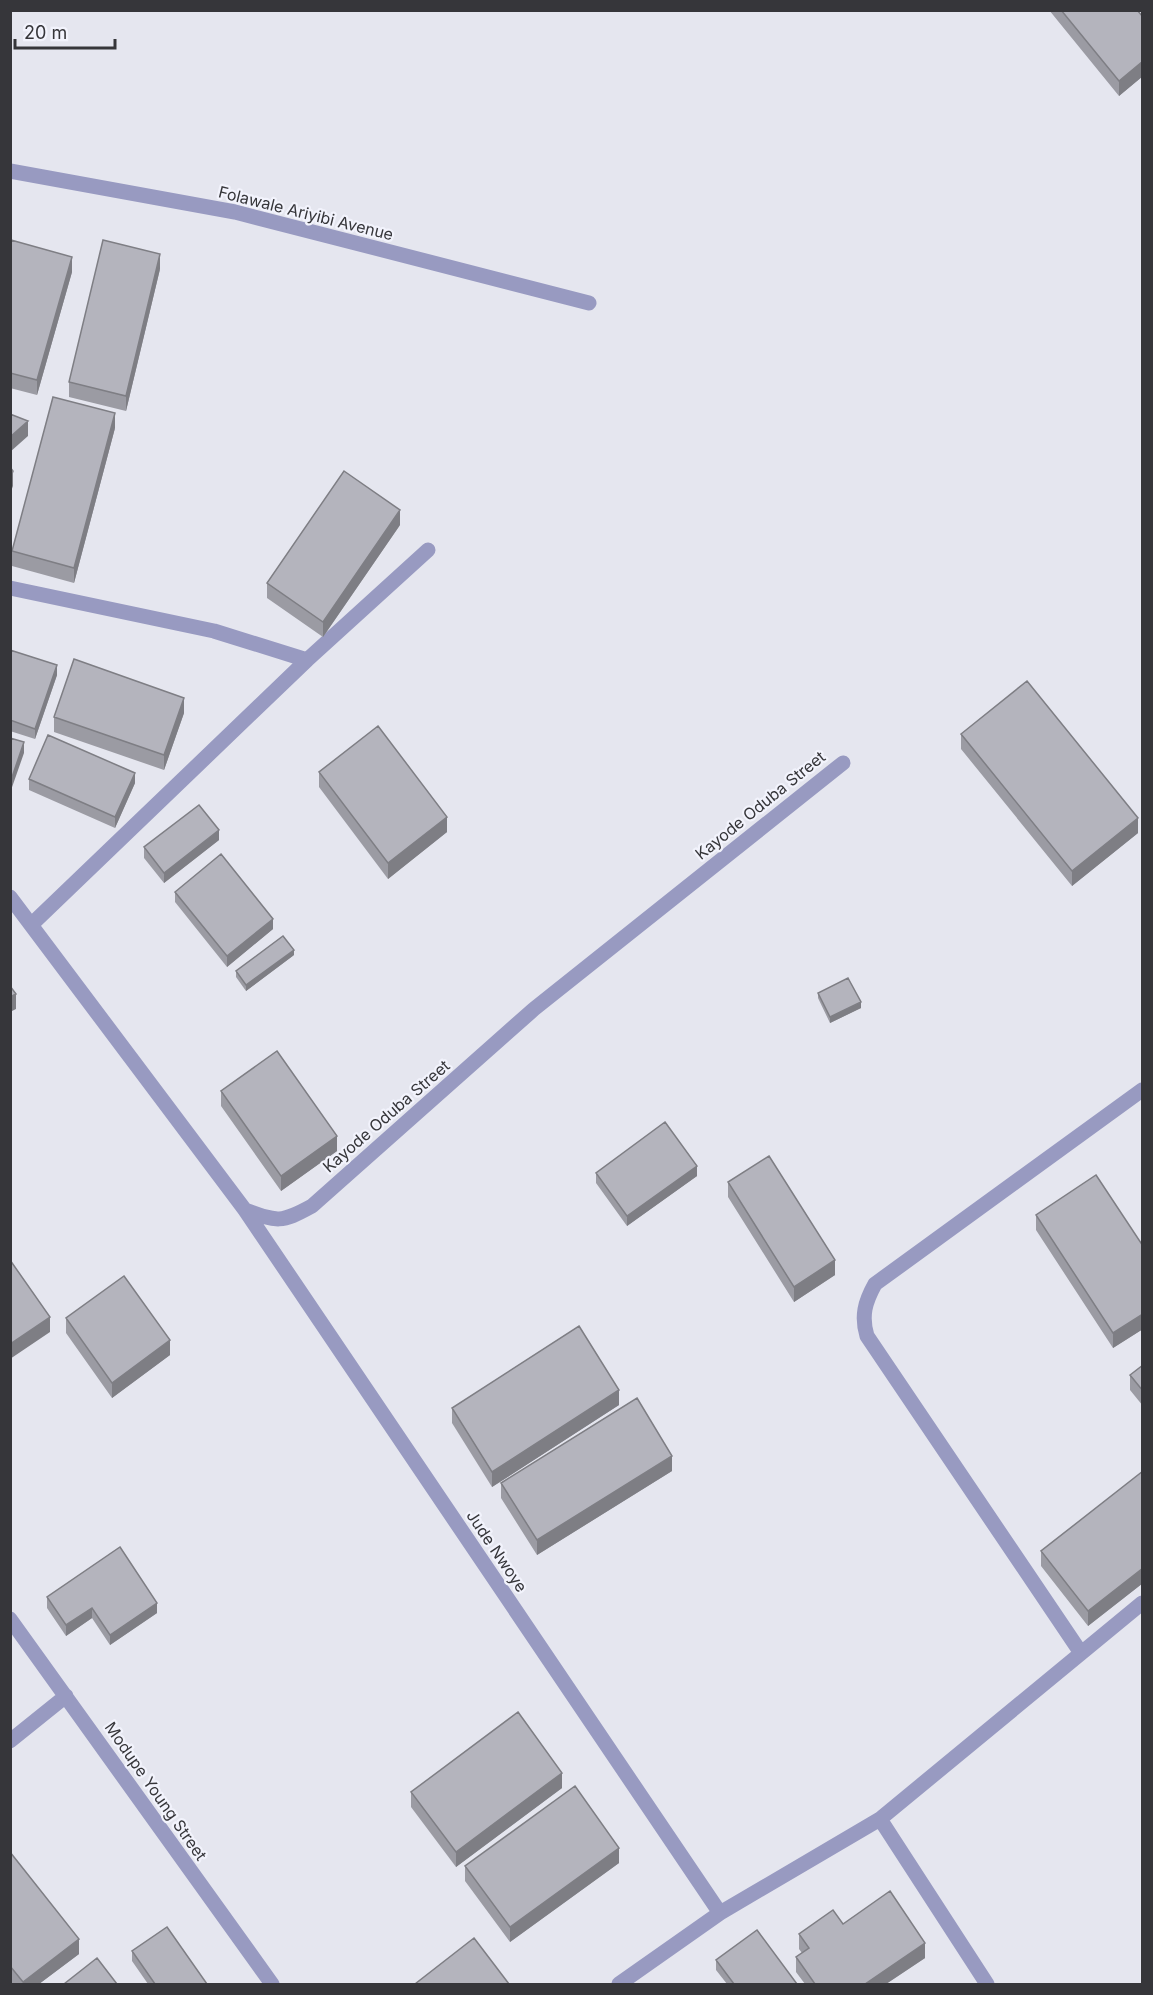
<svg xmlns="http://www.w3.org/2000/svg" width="1153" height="1995" viewBox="0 0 1153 1995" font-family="Inter,sans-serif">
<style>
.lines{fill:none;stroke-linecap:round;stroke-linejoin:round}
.minor{stroke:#989ac1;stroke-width:15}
.wall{fill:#9b9ba3}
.shaded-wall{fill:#7e7e84}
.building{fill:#b4b4bd;stroke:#7e7e84;stroke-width:1.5}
.labels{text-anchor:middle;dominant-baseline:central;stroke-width:4.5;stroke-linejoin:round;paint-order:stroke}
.street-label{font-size:16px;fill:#36363a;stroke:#f2f3fc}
</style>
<rect width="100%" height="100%" fill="#e5e6ef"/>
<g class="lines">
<path class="minor" d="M10,171L235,212L589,303
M10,588L214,631L307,660L31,925
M307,660L428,550
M10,897L245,1210C278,1222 281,1223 312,1206L534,1009L843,763
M245,1210L720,1913
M10,1619L272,1984
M1081,1653L867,1336C861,1316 865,1302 875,1284L1142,1090
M10,1741L66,1696
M880,1819L987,1984
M619,1984L720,1913L880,1819L1142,1603"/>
</g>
<path class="wall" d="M1049,10H1137L1143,17V76L1119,96Z
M10,242L72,272L37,395L10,388Z
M160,269L126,411L69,397V382Z
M115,428L74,583L12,566V551Z
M400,525L323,637L267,598V583Z
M10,650L57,675L35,739L10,731Z
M184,713L164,770L54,732V717Z
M961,734L1138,833L1072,886L961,749Z
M319,772L447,832L388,879L319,787Z
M29,779L135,783L115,828L29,790Z
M219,840L164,883L144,858V847Z
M175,892L273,929L227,967L175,902Z
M294,955L246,991L236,977V971Z
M818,993L861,1008L830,1023L818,998Z
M221,1091L337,1151L281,1191L221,1106Z
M596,1173L697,1176L627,1226L596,1183Z
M728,1182L835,1275L794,1302L728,1197Z
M1036,1215L1143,1246V1329L1113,1348L1036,1230Z
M66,1318L170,1355L112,1398L66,1333Z
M1143,1365V1406L1130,1390V1375Z
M619,1405L492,1487L452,1423V1408Z
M672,1471L537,1555L501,1498V1483Z
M1143,1471V1583L1088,1626L1041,1566V1551Z
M47,1597L157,1613L110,1645L92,1618L66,1636L47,1608Z
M562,1788L456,1867L411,1807V1792Z
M10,1852L79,1954L39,1984H13L10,1981Z
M619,1863L510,1942L465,1881V1866Z
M843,1924L925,1958L886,1984H805L796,1972V1957L802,1953L799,1949V1934Z
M132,1951L207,1984H148L132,1961Z
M716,1960L797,1984H727L716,1970Z"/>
<path class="shaded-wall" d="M1143,61V76L1119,96V81Z
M160,254V269L126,411V396Z
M72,257V272L37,395V380Z
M115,413V428L74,583V568Z
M28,421V436L10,452V437Z
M13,471V486L10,494V479Z
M400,510V525L323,637V622Z
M57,665V675L35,739V729Z
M184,698V713L164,770V755Z
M24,742V753L10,793V783Z
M135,773V783L115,828V817Z
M447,817V832L388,879V863Z
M1138,818V833L1072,886V871Z
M219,830V840L164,883V873Z
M273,919V929L227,967V956Z
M294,950V955L246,991V985Z
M16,994V1009L10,1012V997Z
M861,1002V1008L830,1023V1017Z
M337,1136V1151L281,1191V1176Z
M697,1166V1176L627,1226V1216Z
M835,1260V1275L794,1302V1287Z
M1143,1314V1329L1113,1348V1333Z
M50,1317V1332L10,1359V1344Z
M170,1340V1355L112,1398V1383Z
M619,1390V1405L492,1487V1472Z
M672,1456V1471L537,1555V1540Z
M1143,1568V1583L1088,1626V1611Z
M157,1603V1613L110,1645V1635Z
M92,1608V1618L66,1636V1625Z
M562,1773V1788L456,1867V1852Z
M619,1848V1863L510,1942V1927Z
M79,1939V1954L39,1984H23V1982Z
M925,1943V1958L886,1984H865Z"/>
<path class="building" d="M1061,10H1137L1143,17V61L1119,81Z
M11,240L72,257L37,380L10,373Z
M103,240L160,254L126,396L69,382Z
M53,397L115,413L74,568L12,551Z
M10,414L28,421L10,437Z
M10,467L13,471L10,479Z
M344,471L400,510L323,622L267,583Z
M10,650L57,665L35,729L10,720Z
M74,659L184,698L164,755L54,717Z
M1027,681L1138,818L1072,871L961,734Z
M378,726L447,817L388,863L319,772Z
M48,735L135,773L115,817L29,779Z
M10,738L24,742L10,783Z
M199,805L219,830L164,873L144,847Z
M221,854L273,919L227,956L175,892Z
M283,936L294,950L246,985L236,971Z
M848,978L861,1002L830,1017L818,993Z
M10,986L16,994L10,997Z
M277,1051L337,1136L281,1176L221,1091Z
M665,1122L697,1166L627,1216L596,1173Z
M769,1156L835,1260L794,1287L728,1182Z
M1096,1175L1143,1246V1314L1113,1333L1036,1215Z
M10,1260L50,1317L10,1344Z
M124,1276L170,1340L112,1383L66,1318Z
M579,1326L619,1390L492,1472L452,1408Z
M1143,1365V1391L1130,1375Z
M637,1398L672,1456L537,1540L501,1483Z
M1143,1471V1568L1088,1611L1041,1551Z
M120,1547L157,1603L110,1635L92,1608L66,1625L47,1597Z
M518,1712L562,1773L456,1852L411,1792Z
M575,1786L619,1848L510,1927L465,1866Z
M10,1852L79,1939L23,1982L10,1966Z
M890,1891L925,1943L865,1984H815L796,1957L809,1948L799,1934L833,1910L843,1924Z
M167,1927L207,1984H155L132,1951Z
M757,1930L797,1984H734L716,1960Z
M474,1938L509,1984H415Z
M97,1958L117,1984H64Z"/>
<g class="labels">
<g class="street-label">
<text transform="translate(306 213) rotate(14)">Folawale Ariyibi Avenue</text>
<text transform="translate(760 805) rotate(-39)">Kayode Oduba Street</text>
<text transform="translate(386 1116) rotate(-41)">Kayode Oduba Street</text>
<text transform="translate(497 1551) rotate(56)">Jude Nwoye</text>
<text transform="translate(156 1791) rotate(55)">Modupe Young Street</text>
</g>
</g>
<rect width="1153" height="1995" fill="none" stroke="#36363a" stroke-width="24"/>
<path d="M15 39v9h100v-9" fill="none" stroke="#36363a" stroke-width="3"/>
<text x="24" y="39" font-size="18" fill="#36363a" stroke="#f2f3fc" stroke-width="4.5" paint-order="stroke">20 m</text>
</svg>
